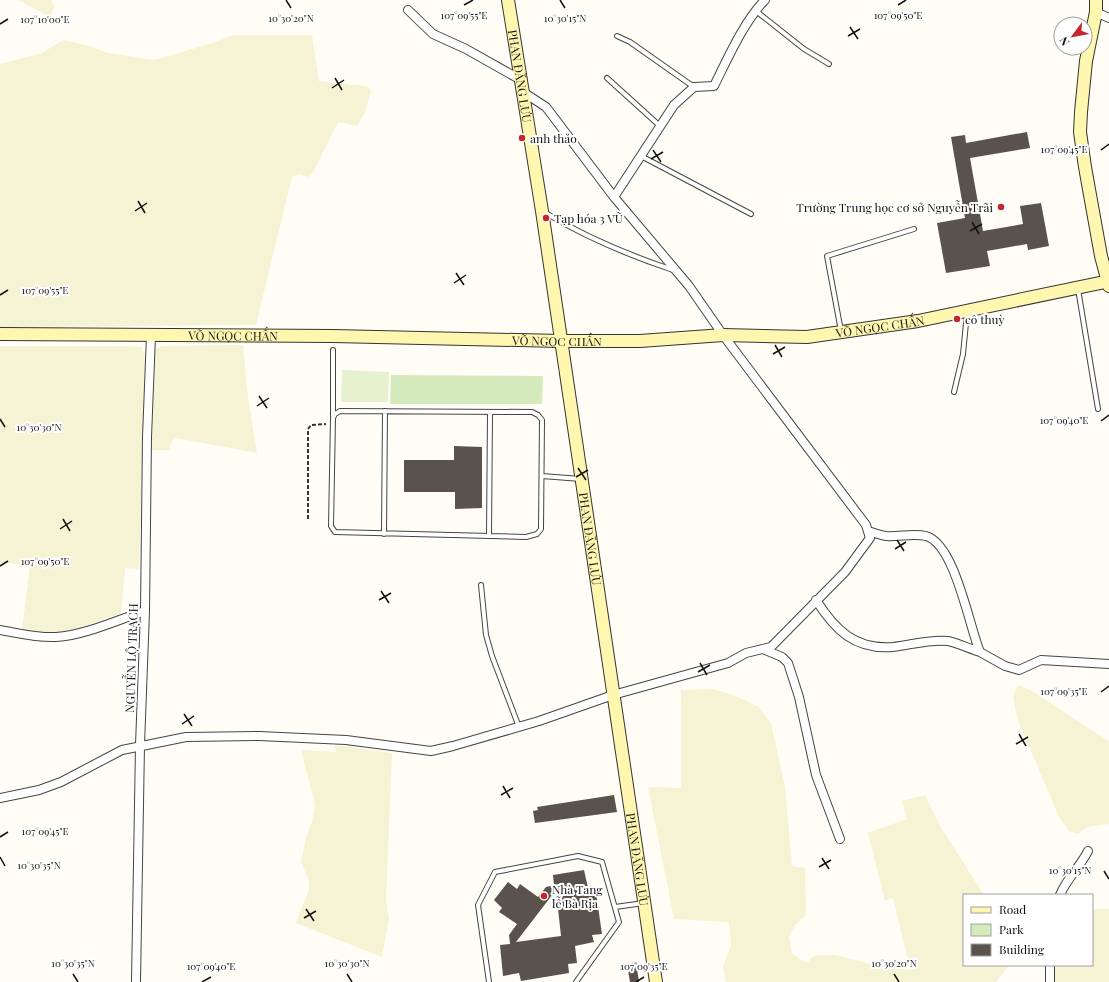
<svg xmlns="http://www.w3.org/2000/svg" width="1109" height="982" viewBox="0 0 1109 982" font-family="'Playfair Display',serif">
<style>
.farmland{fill:#f6f3d4}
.green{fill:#d5ebbd}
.pitch{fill:#e6f2cf}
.building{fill:#5a524d;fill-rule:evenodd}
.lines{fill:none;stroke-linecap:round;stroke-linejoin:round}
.lane-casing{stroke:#444;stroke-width:6}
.street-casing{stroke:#444;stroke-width:10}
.secondary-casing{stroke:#333;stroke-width:14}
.path{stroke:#333;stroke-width:2;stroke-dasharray:4 2;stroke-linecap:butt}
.lane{stroke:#fff;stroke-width:4}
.street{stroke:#fff;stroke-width:8}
.secondary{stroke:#fff6b0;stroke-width:12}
.ticks{fill:none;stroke:#111;stroke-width:1.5}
.poi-dot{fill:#c4262e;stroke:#fff;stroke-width:1.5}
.labels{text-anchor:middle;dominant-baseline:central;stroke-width:4;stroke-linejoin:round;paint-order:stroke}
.street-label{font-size:12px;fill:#111;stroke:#fff}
.poi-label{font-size:12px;fill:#111;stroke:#fff;text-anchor:start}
.ticks-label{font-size:10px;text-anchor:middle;fill:#111;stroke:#fff;stroke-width:4;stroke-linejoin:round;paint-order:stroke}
</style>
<rect width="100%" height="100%" fill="#fffdf5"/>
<path class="farmland" d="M18,0H52L54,8L51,14L46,15Z
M232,35H312L319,81L366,86L371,90L365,113L357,126L338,122L314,171L308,177L299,174L292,177L256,325L0,327V64L42,53L63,40L90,46L108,53L155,60L216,42Z
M237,345L243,346L248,397L257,453L176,438L172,441L169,450H151L153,351L161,346Z
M0,346H129L141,347L145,354L139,569L125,568L121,613L60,635H38L22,630L30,565L0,563Z
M1018,685L1030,690L1109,741V824L1087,827L1078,834L1069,831L1059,817L1017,718L1013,695Z
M713,689L736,696L759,707L771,723L785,787L792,866L805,868L806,915L795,925L789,937L792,954L807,963L815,955H836L874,965L910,970L893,898L885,901L868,833L907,819L902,801L925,795L942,829L984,895H964V965H1014L1009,966L996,982H726L723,967L731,945L729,922L674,919L648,787L681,788V690Z
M335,745L392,753L386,901L389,918L382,957L296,923L309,890V881L301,862L307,834L312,822L315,805L301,750L336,752Z
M1092,909H1109V982H1054V965H1092Z"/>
<path class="green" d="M391,375L543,376L542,404H390Z"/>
<path class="pitch" d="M342,370L389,372L388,402H341Z"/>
<path class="building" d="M1027,132L1030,148L970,158L983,231L1023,224L1020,206L1041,203L1049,246L1028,250L1027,244L987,251L990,266L946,273L937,223L965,218L951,137L965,135L966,143Z
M454,446L482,447V508L455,509V492H404V460H454Z
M614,795L617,812L535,823L533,811L538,810L537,807Z
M584,870L588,888L595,886L602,934L592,935L594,942L575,946L577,963L568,964L569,973L521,981L519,973L503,976L500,945L510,944L509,935L517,924L499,912L502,908L494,900L508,882L517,889L520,884L538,897L546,887L554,885L553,875ZM556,890L561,936L516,942Z
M636,962L639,982H630L627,964Z"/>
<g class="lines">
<defs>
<path id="lane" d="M756,11L804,49L829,64
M617,36L630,42L694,87
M607,78L660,126
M641,156L751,214
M544,212C585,237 628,255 673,270
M1078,289L1098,409
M841,331L827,256L914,229
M333,350V416
M954,392L963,354L967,313
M340,411L532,412L538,415L542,420L541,529L537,534L526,537L335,532L331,526L333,418L335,414Z
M542,476L581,479
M384,534L385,411
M489,536L490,412
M481,585L486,635L492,656L519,727
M615,907L644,903
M489,982L478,905L495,872L578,856L602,862L619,922L576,982"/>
<path id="street" d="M408,10L433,34L466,49L521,80
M1096,12L1109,18
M614,197L674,105L694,87L714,86C727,60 744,21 765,0
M868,531C874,533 880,535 886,536C899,537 913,533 926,536C955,544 969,626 980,652L1005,666L1019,670L1041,660L1109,664
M816,600C835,630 855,650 893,647C911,645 929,639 948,641C958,643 970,649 980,652
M0,630C18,633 37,638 56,637C86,635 117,620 145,611
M763,649L782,657L788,663L799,697L816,775L840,839
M0,798L39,790L61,782L122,750L186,737L259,736L346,740L431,751L453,746L539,721L613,695L728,663L746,653L771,647L845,572L870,538L866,525L723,335L689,286L614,197L546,107L523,92
M1060,895C1067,878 1080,867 1088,851
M136,982L140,745L145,611L147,437L151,335
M1050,982V965"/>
<g id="secondary">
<path id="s1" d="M508,0L542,211L656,982"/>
<path d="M1096,0V12L1086,61L1081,112L1080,132L1085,167L1101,256L1109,286"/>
<path id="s2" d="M0,334L333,336L561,341H640L723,335L807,337L918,321L1109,281"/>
</g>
</defs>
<use href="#lane" class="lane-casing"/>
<use href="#street" class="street-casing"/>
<use href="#secondary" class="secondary-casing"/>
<path class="path" d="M308,519V429L311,425L326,424"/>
<use href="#lane" class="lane"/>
<use href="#street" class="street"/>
<use href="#secondary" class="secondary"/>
</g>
<path class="ticks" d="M286,0L291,8M560,0L565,8M464,5L473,0M898,5L906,0M0,24L8,19M850,27L858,39M848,36L860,29M335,78L342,90M332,88L344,80M653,150L661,162M1101,150L1109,144M651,159L663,152M138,201L145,213M135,211L147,203M972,222L979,234M970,231L982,224M456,273L464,285M454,283L466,275M0,295L8,290M775,345L782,357M773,354L785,347M259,396L267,408M257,406L269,398M0,419L5,427M1101,421L1109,415M578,468L586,480M576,477L588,470M63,519L70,531M60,529L72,521M897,540L904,551M895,549L906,542M0,566L8,561M381,591L389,603M379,600L391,593M700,663L707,675M698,672L710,665M1101,692L1109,686M184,714L192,726M182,724L194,716M1019,734L1026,746M1016,744L1028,737M503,786L510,798M501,795L513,788M0,837L8,832M0,857L5,866M822,858L829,869M819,867L831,860M1104,871L1109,879M306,909L314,921M304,918L316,911M73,974L78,982M347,974L352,982M894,974L899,982M202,982L211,977M636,982L644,977"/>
<g class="poi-dot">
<circle cx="522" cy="138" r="4"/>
<circle cx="1001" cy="207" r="4"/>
<circle cx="546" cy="218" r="4"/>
<circle cx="957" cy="319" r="4"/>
<circle cx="544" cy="896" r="4"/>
</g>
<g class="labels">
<g class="street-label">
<text stroke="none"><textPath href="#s1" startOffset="77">PHAN ĐĂNG LƯU</textPath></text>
<text stroke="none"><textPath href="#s2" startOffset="881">VÕ NGỌC CHẤN</textPath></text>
<text stroke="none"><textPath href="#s2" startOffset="233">VÕ NGỌC CHẤN</textPath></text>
<text stroke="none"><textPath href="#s2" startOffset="557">VÕ NGỌC CHẤN</textPath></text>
<text stroke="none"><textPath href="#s1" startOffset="545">PHAN ĐĂNG LƯU</textPath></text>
<text transform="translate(131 658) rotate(-88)">NGUYỄN LỘ TRẠCH</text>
<text stroke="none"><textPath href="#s1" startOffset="869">PHAN ĐĂNG LƯU</textPath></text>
</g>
<g class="poi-label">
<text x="530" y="138">anh thảo</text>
<text x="993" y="207" text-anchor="end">Trường Trung học cơ sở Nguyễn Trãi</text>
<text x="554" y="218">Tạp hóa 3 VŨ</text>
<text x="965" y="319">cô thuỳ</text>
<text x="552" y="889">Nhà Tang<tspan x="552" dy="14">lễ Bà Rịa</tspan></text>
</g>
</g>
<g class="ticks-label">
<text x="464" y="19">107°09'55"E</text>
<text x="898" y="19">107°09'50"E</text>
<text x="291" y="22">10°30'20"N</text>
<text x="565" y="22">10°30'15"N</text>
<text x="45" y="23">107°10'00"E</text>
<text x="1064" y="153">107°09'45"E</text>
<text x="45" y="294">107°09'55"E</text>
<text x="1064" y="424">107°09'40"E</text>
<text x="39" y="431">10°30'30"N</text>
<text x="45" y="565">107°09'50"E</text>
<text x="1064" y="695">107°09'35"E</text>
<text x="45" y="835">107°09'45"E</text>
<text x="39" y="869">10°30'35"N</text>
<text x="1070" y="874">10°30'15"N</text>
<text x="73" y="967">10°30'35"N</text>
<text x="347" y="967">10°30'30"N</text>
<text x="894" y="967">10°30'20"N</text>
<text x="211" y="970">107°09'40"E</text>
<text x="644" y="970">107°09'35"E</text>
</g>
<rect x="963" y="894" width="130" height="72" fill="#ffffff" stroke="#a0a0a0"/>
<rect x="971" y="907" width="20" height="6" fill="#fff6b0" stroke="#a0a0a0"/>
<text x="999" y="914" font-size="12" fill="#111111">Road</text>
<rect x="971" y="924" width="20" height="12" fill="#d5ebbd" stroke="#a0a0a0"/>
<text x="999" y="934" font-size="12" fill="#111111">Park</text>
<rect x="971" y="944" width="20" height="12" fill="#5a524d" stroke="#a0a0a0"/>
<text x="999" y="954" font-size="12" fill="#111111">Building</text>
<g transform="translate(1073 36) rotate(238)"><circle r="19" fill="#ffffff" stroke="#a0a0a0"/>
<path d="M0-3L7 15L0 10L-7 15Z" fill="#c4262e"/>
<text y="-6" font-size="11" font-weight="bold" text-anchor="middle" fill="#111111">N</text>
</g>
</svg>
